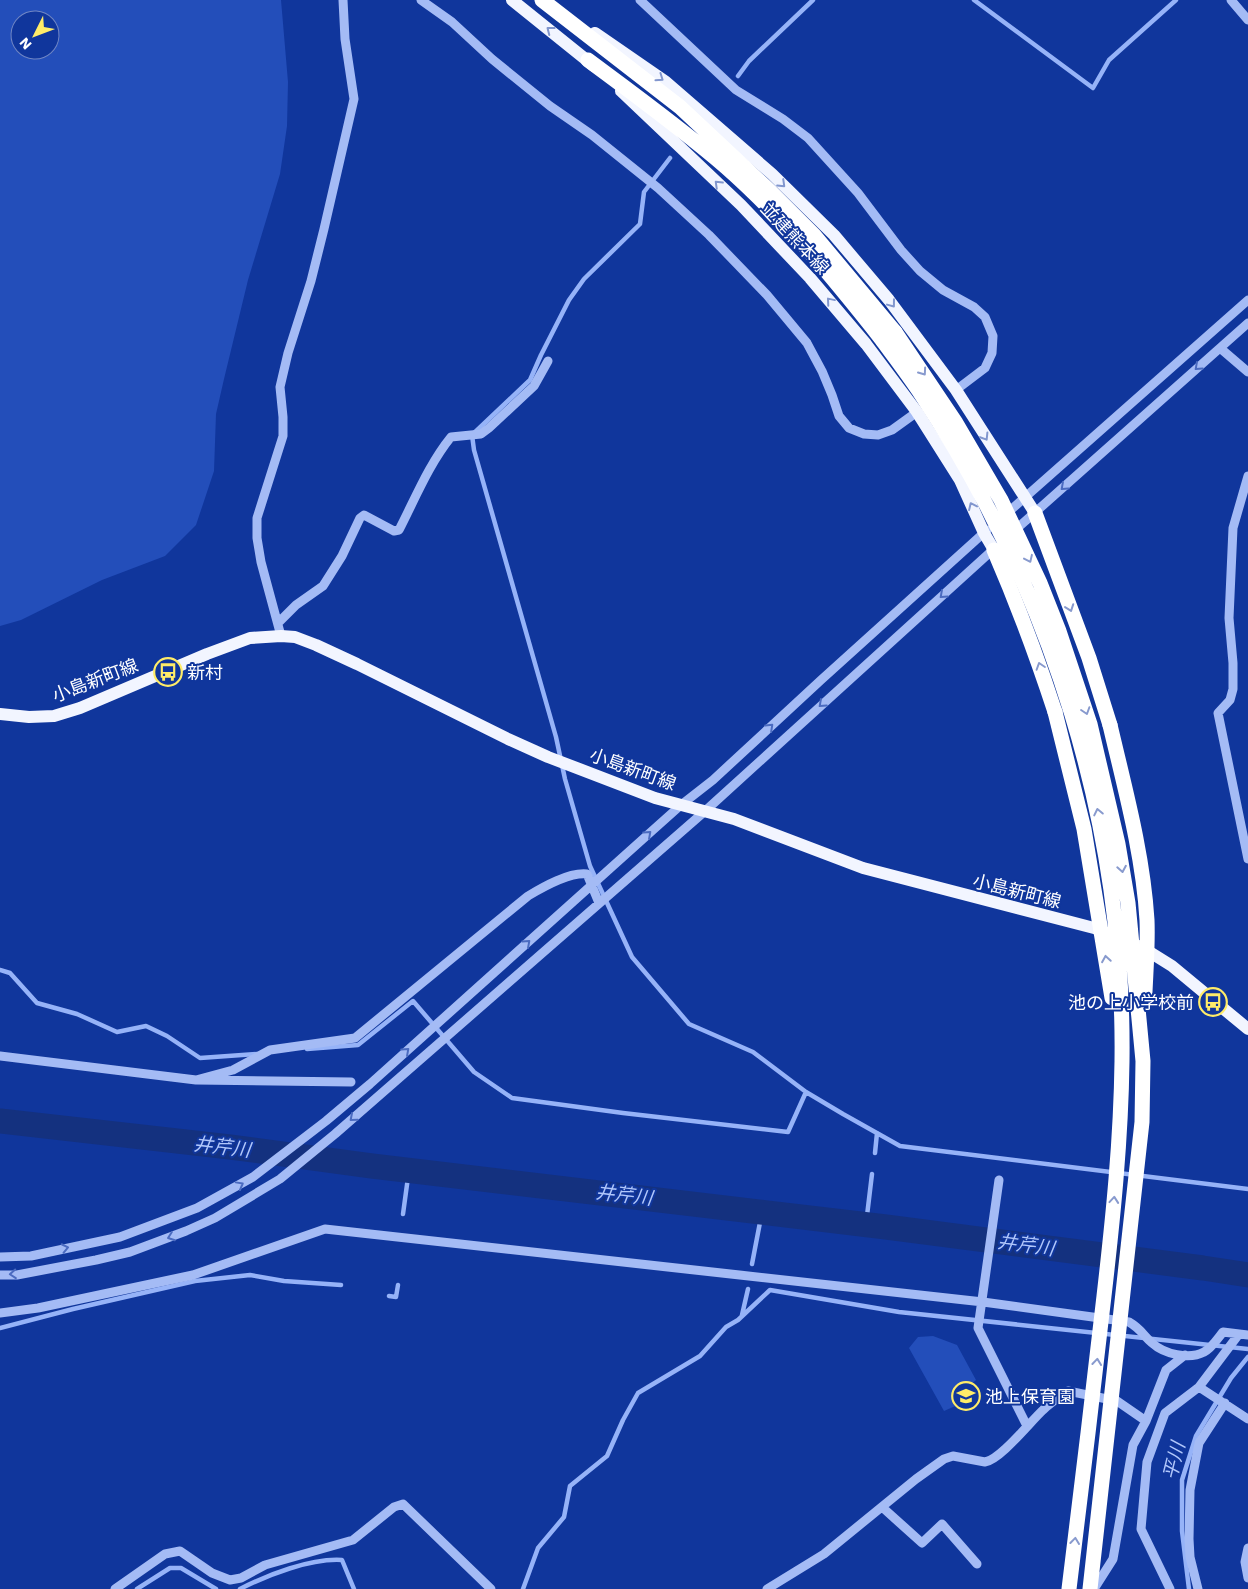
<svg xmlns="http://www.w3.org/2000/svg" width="1248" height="1589" viewBox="0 0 1248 1589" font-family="'Work Sans','Noto Sans JP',sans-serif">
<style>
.green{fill:#234eba;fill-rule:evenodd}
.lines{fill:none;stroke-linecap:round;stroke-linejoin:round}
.stream{stroke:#96b3f8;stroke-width:4.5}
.river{stroke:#14317f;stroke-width:25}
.minor{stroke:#a4bbf5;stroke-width:9}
.major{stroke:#f2f5ff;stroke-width:12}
.highway{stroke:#fff;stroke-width:15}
.highway-bridge{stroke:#fff;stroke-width:15}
.oneway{stroke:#8196ce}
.oneway2{stroke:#4b6bc0}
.oneway3{stroke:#889ace}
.labels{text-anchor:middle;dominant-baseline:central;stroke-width:4;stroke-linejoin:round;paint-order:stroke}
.street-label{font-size:18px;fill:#fff;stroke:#10369c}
.poi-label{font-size:18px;fill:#fff;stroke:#10369c;text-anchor:start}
.water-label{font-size:19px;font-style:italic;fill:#b1c7fb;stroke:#10369c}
</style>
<rect width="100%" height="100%" fill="#10369c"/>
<path class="green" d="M0,0H281L288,82L287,126L280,174L248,280L224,379L216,414L214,471L196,525L165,556L102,580L21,620L0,626ZM20,20H50V50H20Z
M933,1336L957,1345L976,1380L962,1392L960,1404L944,1411L909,1348L918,1337Z"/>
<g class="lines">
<path class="stream" d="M974,0L1093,88L1109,60L1176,0
M738,76L749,61L813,0
M670,158L644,192L640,224L584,279L569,300L541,355L530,380L472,435L474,450L556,737L565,779L590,866L632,957L689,1024L753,1052L806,1092L843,1114L900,1146L1248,1189
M0,970L10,973L37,1003L77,1014L117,1032L146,1026L167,1036L200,1058L257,1054
M307,1049L358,1045L413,1001L474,1072L512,1098L623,1113L788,1132L806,1092
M875,1153L877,1133
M403,1214L409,1170
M866,1224L872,1174
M752,1264L762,1212
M389,1296L396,1297L398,1285
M742,1315L748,1289
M0,1328L73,1309L195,1281L250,1275L284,1281L341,1285
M137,1589L170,1568H181L216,1589
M240,1589C267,1575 311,1558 342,1560L354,1589
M523,1589L538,1548L564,1517L570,1486L607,1456L623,1420L638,1393L700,1356L726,1327L738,1320L770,1290L899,1312L1248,1349
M1189,1589L1182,1531V1480L1196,1436L1231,1378L1248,1357"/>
<path class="river" d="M0,1121L230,1147L372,1166L886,1227L1203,1268L1248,1275"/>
<path class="minor" d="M421,0L452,22L492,59L550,106L592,135L658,188L709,235L767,295L807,343L822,371L832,395L839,416L849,428L864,434L878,435L892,430L917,412
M640,0L736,90L783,119L808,138L858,193L901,250L920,271L943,290L974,307L985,317L993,336L992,353L985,368L956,390
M1231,0L1248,20
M1220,348L1248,372
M1248,476L1233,528L1229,618L1233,663V689L1230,700L1218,713L1248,859
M1005,515L1248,300
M1013,532L1248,323
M278,623L296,605L323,586L342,556L360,518L364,515L394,531L399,530C415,499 429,464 451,437L481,434L489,428L534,386L548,361
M281,636L261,562L257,538V518L283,436V417L280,387L288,353L311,281L324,229L354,99L345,39L343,0
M0,1056L196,1080L351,1082
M196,1080L233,1070L270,1050L355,1038L528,896C543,887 569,872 587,874L599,903
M999,1180L978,1328L1027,1426
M0,1257L31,1256L120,1237L197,1208L253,1177L326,1121L370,1084L653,830L681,805L713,780L821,680L987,530
M0,1275H17L96,1260L130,1252L186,1231L215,1218L280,1179L335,1134L704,812L996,547
M0,1313L38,1308L193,1275L325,1229L983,1302L1129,1322C1141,1329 1143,1335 1152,1343C1164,1354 1189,1360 1204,1352C1211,1349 1218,1338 1223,1332L1248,1335
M1199,1387L1248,1419
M882,1507L922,1543L942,1524L977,1564
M1248,1548L1245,1562L1248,1578
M115,1589L165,1554L180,1551L212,1573L230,1580L241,1578L265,1565L353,1540L394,1507L403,1504L491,1589
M767,1589L824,1554L916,1479L944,1459L953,1456L985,1462C1000,1460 1030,1422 1043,1410C1050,1403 1059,1397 1068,1391L1117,1401L1146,1421
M1094,1589L1113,1559L1133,1445L1146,1421L1166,1370L1185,1355
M1170,1589L1141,1529L1147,1462L1165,1413L1199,1387L1239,1334
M1198,1589L1190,1557L1189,1539L1190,1490L1199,1443L1225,1403"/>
<path class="major" d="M512,0L594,66
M595,33L666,82L772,174L834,235L889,300L956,390L1035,513
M621,91L741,205L810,278L866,344L917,412L960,480L984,533L994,550
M0,714L29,717L54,716L80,708L207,654L250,638L281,636L295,637L316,645L357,664L508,739L548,757L655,798L734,819L863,868L1094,928L1107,933
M1140,946L1172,966L1248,1029"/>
<path class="highway" d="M542,0L680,107L771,192L814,235L895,332
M588,60C635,95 682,129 726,167C785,219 835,280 883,341
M1035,513L1089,658L1110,725
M994,550C1017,603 1037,657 1055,712"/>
<path class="highway-bridge" d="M895,332L956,423L1001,500L1040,583L1059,631L1090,724L1118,844L1128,903L1143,1061L1142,1122L1090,1589
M883,341C896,359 909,376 921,394C1051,591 1125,825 1122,1061C1121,1140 1113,1218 1104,1296C1093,1394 1081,1491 1069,1589
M1055,712L1084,829L1112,998
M1110,725C1125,789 1143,854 1147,920C1148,944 1146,969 1145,992"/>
</g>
<defs><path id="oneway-chevron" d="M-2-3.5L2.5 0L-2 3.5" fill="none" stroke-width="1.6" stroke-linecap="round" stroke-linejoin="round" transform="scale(1.25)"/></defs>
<g class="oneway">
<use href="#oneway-chevron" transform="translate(550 30) rotate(-142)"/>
<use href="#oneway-chevron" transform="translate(660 78) rotate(35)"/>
<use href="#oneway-chevron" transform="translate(718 184) rotate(-136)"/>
<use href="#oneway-chevron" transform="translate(782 184) rotate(44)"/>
<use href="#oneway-chevron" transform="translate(830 301) rotate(-130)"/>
<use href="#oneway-chevron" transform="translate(892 304) rotate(53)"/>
<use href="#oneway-chevron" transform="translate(985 437) rotate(58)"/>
<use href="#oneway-chevron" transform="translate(972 506) rotate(-115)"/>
</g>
<g class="oneway2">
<use href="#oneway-chevron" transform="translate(1198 367) rotate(138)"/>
<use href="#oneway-chevron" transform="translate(1064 487) rotate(138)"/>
<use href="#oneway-chevron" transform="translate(943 595) rotate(138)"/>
<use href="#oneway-chevron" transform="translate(822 704) rotate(138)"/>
<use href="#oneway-chevron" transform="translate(770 727) rotate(-43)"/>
<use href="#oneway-chevron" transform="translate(648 834) rotate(-42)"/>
<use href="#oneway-chevron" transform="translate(527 943) rotate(-42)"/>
<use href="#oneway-chevron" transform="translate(406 1051) rotate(-42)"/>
<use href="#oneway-chevron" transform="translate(353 1118) rotate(139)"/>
<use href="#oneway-chevron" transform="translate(240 1185) rotate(-29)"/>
<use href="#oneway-chevron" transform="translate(171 1237) rotate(160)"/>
<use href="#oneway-chevron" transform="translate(65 1248) rotate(-12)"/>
<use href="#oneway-chevron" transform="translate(13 1274) rotate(176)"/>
</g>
<g class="oneway3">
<use href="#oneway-chevron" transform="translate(923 372) rotate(55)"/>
<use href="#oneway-chevron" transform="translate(1029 559) rotate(65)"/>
<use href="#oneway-chevron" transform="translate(1070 608) rotate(70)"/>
<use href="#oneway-chevron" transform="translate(1040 666) rotate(-108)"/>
<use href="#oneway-chevron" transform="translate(1086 711) rotate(72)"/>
<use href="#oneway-chevron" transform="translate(1098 812) rotate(-102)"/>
<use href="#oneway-chevron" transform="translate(1122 869) rotate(80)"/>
<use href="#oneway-chevron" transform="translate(1106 959) rotate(-99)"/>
<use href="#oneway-chevron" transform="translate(1114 1200) rotate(-85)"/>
<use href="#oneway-chevron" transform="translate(1097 1362) rotate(-84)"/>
<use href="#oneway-chevron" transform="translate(1075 1541) rotate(-83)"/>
</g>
<defs>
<symbol id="bus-ring" viewBox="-11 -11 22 22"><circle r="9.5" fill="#10369c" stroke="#ffec68" stroke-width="1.5"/><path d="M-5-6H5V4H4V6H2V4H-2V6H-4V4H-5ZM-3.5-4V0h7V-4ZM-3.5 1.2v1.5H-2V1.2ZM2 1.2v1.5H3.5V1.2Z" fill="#ffec68"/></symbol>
<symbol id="school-ring" viewBox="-11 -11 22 22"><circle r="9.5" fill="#10369c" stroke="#ffec68" stroke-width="1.5"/><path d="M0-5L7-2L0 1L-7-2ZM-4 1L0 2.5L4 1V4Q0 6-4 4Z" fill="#ffec68"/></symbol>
</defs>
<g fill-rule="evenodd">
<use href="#bus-ring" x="152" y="656" width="32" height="32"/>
<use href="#bus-ring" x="1197" y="986" width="32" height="32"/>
<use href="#school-ring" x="950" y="1380" width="32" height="32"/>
</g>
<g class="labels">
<g class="street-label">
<text transform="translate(795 238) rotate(47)">並建熊本線</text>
<text transform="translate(95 680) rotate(-21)">小島新町線</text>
<text transform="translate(633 769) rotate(20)">小島新町線</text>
<text transform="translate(1017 891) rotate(14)">小島新町線</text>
</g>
<g class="poi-label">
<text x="187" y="672">新村</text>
<text x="1194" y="1002" text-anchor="end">池の上小学校前</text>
<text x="985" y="1396">池上保育園</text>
</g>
<g class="water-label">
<text transform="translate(222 1147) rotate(7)">井芹川</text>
<text transform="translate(624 1195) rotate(7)">井芹川</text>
<text transform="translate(1026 1245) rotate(8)">井芹川</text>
<text transform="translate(1174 1461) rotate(-76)">平川</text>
</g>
</g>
<g transform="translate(35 35) rotate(228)"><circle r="24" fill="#10369c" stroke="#7086c4"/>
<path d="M0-4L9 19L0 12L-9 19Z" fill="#ffec68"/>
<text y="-8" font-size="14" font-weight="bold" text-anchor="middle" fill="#ffffff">N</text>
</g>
</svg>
